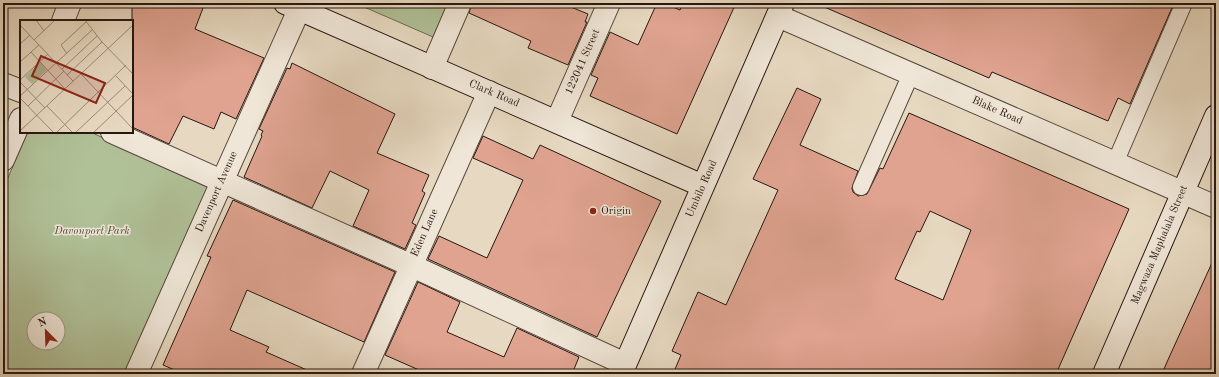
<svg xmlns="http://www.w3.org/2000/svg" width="1219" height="377" viewBox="0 0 1219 377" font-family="'Old Standard TT',serif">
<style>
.green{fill:#b0c097;stroke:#6c6b54;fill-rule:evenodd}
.building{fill:#dfa390;stroke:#281610;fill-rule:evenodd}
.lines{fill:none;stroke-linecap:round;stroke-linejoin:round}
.lane-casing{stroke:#58473c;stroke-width:18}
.street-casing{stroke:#58473c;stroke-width:24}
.secondary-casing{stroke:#281610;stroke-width:24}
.lane{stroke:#efe6d7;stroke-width:16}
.street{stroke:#efe6d7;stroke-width:22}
.secondary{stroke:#efe6d7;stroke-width:22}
.poi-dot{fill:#8f2418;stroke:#efe6d7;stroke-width:1.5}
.labels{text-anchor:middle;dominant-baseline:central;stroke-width:3;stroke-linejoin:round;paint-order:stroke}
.street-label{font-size:11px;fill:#281610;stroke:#efe6d7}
.poi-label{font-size:11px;fill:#281610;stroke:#efe6d7;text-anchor:start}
.park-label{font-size:11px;font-style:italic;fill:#514938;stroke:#efe6d7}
.inset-road{fill:none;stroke:#9b8b7a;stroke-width:1}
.view{fill:#8f2418;fill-opacity:0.15;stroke:#8f2418;stroke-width:2}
.inset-edge{fill:none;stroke:#281610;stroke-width:2}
</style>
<rect width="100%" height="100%" fill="#e7d9c1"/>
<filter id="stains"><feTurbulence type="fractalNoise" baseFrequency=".005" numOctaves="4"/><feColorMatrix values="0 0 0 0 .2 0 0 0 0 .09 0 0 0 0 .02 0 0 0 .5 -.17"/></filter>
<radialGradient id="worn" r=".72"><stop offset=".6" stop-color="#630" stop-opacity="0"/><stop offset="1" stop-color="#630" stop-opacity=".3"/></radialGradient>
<path class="green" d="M355,3H448L433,37Z
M28,132H90L211,185L127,374H3V189ZM34,319H58V343H34Z"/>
<path class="building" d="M132,3H190L203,8L195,29L264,58L236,119L221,112L214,129L183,116L169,144L132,127Z
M472,3H561L588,14L585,22H587L568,65L528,48L531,41L469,13Z
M657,3H663L680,10L683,3H736L677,134L590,96L598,78L591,75L610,32L638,45Z
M815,3H1174L1130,104L1118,98L1108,121L992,72L989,78Z
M292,63L395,114L377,153L429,175L422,191L425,193L412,223L416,225L405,249L353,226L369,190L330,171L312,208L244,177L262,136L261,135L263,131L259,129L287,68L290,69Z
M797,88L821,99L800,145L858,171L852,188L853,192L858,196L867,194L880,168L883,169L909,113L1129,209L1056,374H673L681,355L672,351L698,292L726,305L778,190L753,179ZM930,211L971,230L943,300L895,279L917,231L920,232Z
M483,136L533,159L540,145L661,201L597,337L428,259L439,236L487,258L523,180L473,158Z
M233,200L395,272L364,342L247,290L230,330L269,347L266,352L316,374H184L163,365L211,257L207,256Z
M1216,254V374H1162L1167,362Z
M418,282L460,302L447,332L504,357L517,328L579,357L572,374H428L385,355Z"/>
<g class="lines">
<defs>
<path id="lane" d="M1115,163L1184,3
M861,187L911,74"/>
<path id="street" d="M778,16L1216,207
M63,21L70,3
M432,68L460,3
M3,84L21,91
M557,121L609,3
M112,132L410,265L625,364
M3,160L21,119
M136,374L302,3
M363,374L489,92"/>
<path id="secondary" d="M285,3L703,186
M621,374L783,3
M1104,374L1216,116"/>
</defs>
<use href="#lane" class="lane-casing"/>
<use href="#street" class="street-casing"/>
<use href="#secondary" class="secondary-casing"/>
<use href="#lane" class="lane"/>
<use href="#street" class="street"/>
<use href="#secondary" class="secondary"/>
</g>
<circle class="poi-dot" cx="593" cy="211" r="4"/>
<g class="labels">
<g class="street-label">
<text transform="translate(583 62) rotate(-66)">122041 Street</text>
<text transform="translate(494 94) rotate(23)">Clark Road</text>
<text transform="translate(997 111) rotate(24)">Blake Road</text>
<text transform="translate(702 189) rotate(-66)">Umbilo Road</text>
<text transform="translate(217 192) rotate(-66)">Davenport Avenue</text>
<text transform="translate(425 233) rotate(-66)">Eden Lane</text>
<text transform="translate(1160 245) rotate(-67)">Magwaza Maphalala Street</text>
</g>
<g class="poi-label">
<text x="601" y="211">Origin</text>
</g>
<g class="park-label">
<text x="92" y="231">Davonport Park</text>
</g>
</g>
<g transform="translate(20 20)">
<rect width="113" height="113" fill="#e7d9c1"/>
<path d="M20,42L27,50L12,64L5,57Z" fill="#b0c097"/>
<path class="inset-road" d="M16,0L24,11M65,0L82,22L113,54M0,5L53,61M14,20L35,0M0,24L10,15M11,32L45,69M47,34L41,25L66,2M0,42L19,25M42,49L77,16M61,54L113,109M47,55L82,22M96,56L113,74M0,60L28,34M0,62L25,88M0,76L72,10M0,78L34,113M8,86L44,51M27,86L53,113M0,111L113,5M36,113L106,45M55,113L105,66M73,113L113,75"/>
<path class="view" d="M21,36L85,63L76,83L12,56Z"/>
<rect width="113" height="113" class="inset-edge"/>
</g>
<rect width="1219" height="377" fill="none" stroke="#e7d9c1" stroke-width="16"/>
<rect x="4" y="4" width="1211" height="369" fill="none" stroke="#281610" stroke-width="2"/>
<rect x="8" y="8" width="1203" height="361" fill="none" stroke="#281610"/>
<g transform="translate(46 331) rotate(337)"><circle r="19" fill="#efe6d7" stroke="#9f9387"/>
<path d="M0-3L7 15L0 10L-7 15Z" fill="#8f2418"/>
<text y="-6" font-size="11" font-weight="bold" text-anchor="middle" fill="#281610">N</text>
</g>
<rect width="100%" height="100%" filter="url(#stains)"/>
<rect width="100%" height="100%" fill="url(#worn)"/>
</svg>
